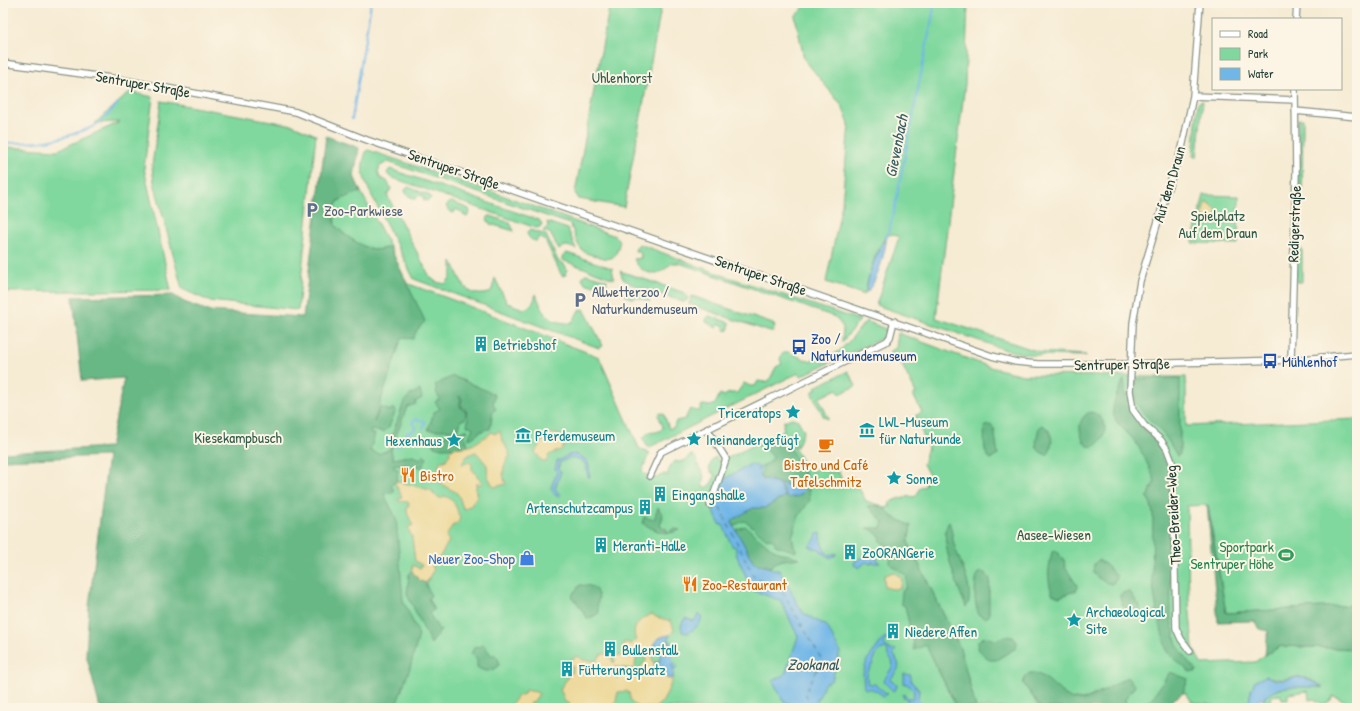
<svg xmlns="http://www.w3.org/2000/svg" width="1360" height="711" viewBox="0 0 1360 711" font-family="'Patrick Hand',sans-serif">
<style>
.green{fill:#80d89e;stroke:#508a69}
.forest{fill:#68b885;stroke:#447a5c}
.sand{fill:#eeda9e;stroke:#868c69;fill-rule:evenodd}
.water{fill:#70b6e7;stroke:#487a8e}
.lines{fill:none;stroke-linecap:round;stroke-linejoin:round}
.stream{stroke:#70b6e7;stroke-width:2}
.ferry{stroke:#335b61;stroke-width:1;stroke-dasharray:5 4;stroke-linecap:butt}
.minor-casing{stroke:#8a9484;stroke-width:8}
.minor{stroke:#fff;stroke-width:5.5}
.labels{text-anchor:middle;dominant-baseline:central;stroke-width:4;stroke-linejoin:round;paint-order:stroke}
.park-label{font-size:15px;fill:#325c49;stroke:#fcf5e5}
.street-label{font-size:15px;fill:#1f3d34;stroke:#fcf5e5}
.service-label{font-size:15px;fill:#4e5e75;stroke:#fcf5e5;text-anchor:start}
.transit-label{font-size:15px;fill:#164399;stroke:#fcf5e5;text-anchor:start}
.culture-label{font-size:15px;fill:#0d838f;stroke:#fcf5e5;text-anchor:start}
.food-label{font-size:15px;fill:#c56008;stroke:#fcf5e5;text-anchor:start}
.leisure-label{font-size:15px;fill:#27864d;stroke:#fcf5e5;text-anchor:end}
.shop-label{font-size:15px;fill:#366cbe;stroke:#fcf5e5;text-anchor:end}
.water-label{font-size:16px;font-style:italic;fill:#335b61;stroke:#fcf5e5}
</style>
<rect width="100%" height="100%" fill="#fcf5e5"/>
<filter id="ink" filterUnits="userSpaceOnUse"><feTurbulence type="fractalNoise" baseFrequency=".025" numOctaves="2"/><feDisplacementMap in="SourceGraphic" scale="8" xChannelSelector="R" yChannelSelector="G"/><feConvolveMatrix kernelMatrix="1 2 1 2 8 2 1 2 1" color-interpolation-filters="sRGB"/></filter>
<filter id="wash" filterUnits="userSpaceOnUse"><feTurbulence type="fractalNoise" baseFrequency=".012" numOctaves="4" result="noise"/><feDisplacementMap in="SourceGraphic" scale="16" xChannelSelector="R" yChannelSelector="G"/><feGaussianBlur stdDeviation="0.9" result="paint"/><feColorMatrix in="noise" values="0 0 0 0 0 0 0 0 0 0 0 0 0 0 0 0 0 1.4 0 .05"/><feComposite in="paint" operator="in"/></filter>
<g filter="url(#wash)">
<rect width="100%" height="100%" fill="#f6ebd3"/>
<path class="green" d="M610,3H662L624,207L579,199L575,193Z
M808,3H968L965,84L936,318L1040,352L1086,355V356L1032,355L1006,350L876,305L899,237L892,234L886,236C874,253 868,275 865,295L826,282L842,204L849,124L842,106L804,59L795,16Z
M130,92L153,97L144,168L171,290L3,292V147L58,150L120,122L95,123Z
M161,101L293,125L316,135L298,310L209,301L182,289L154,182L152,166Z
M1200,101H1203L1197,157H1194L1193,156L1198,103Z
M1298,119H1303L1302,194H1297Z
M368,150L516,200L615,236L620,241C616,257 614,262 597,256C592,255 586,254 582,250C576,244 574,231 570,224L388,162L380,166L378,172L380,178L387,181L391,189L387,195L430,277L436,282L445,284C453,277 452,271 452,261C461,279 464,299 489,293L492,289L495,278L507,303L524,309C532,306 534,302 536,294C539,300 541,310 546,315C551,321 564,324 572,323L579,310L584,309L603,346L599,348L414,279L369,190C361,171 361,170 366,151Z
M390,169L536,219L540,221L542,224L540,227L536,228L396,179L390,177L387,173Z
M408,187L429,195L431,198L428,201L424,200L423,196L418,195L416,199C411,197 406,196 405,190Z
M361,192L390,247C384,248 378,251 372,249C359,246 343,234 334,225V210L338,201L351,195Z
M1204,195L1239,196L1238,244L1192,243Z
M452,202L469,209L470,212L467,217L463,215V213L456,209L454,213L449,211L446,206L449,203Z
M489,216H491L510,223L514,231L490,224L488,221L487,219Z
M547,222L568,229L576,249C568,246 565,244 559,250L550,233L543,231L548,226Z
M530,230L546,235L558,261L565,265L567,270L565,273L566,275L562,276L545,240L538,237L537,241C532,241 528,238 527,233Z
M639,244L728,277L860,320L842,342L843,327L835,317L679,263H672C669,265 665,270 662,271C650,277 639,270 634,259L641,258L640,251H635L636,247Z
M1296,249H1302V282H1296Z
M567,253L612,268L614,279L562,260V257Z
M620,271L685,293L688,299L686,301L683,302L631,284L623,279Z
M379,274C453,298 526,329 599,357L639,448L650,454L647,458L642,472L644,474L656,478L664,474L667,475L672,463L676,461L678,462L684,461L689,456L693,455C697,459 696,460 698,464C702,475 706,472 702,486L707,488L712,482L715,476L709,469L712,459L716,457L718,459L720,462L784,430L783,426L784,421L792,418L798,420L804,431L797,447L793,446L806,468L814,471L817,468L828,472H839L842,481L853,477L866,501L883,506H868L907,547L936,666L957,708H391L362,454Z
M585,274H587L607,280L605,289L603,288L600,284L596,282L594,286L585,283L582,278Z
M628,288L647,294L650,302L636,297L634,299L626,296L624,291Z
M692,296L773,324L775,326L773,332H770L689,304Z
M710,316L730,323L728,331L725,330L723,325L719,324L717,328L706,322C706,318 707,317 710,316Z
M866,321L888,330L885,337L801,376L799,373L788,378L648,448L643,438L649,432C655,433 659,432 663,428L662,424L658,415L660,413L664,414L669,429L674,427L676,421L685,419L690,409L697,411L700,410L702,405L711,406L715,404L720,394L724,396L729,393H737L744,383L750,386H755L758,381L764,382L769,381L776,367L782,364C779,359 780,357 784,352H788L811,362L815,356C818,357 822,358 825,358C839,357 856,332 866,321Z
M898,333L990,367L1023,375L1186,377V426L1357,419L1355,467H1357V605L1226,613L1208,505L1187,506L1189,602L1193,647L1201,664L1255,662L1265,655L1281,646L1357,649V705L1353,704L1333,696L1331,700L1324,705L1314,699L1309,700L1308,691L1288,694V699H1282L1281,695L1271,696L1272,700L1264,702L1265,697C1269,694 1274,691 1279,689C1290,684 1310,686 1322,688V686C1315,682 1307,677 1298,677C1289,677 1280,682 1271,677L1251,690L1248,708H1219L1212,705L1192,702L1186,693H1183L1188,679L1155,694L1144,708H1128L1125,706V699L1135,686L1104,690L1083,700L1069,698L1035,673C1029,673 1027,674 1024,679L1027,689L1032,695L1039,708H976L960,648L908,542L911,526L891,516L885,508L891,506L889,503L900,498L901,499L909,496L914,497L917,495L919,489L926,485L925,482L931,479L923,464L928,447L915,416L922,412L913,395L916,393L897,355L892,358L889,352L896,348Z
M848,371L856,386L840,394L837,389L819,398L828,417V419L824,417L812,394L813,391L816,390L815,387Z"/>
<path class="forest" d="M326,136L359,148L354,176L361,192L351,195L338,201L334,210L335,225C343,234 359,246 372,249C378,251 384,248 390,247L425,321L417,330L413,339L402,337L374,422L381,407L391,411L392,408L396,410L389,427L384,432L371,430L370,434H375L370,451L379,454L390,449L392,436L404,402L410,395L420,390L422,398L415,402L416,404L407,407L391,450L393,459L413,455L420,459L424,455L427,458L422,467L394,464V468L398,469L397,481L391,485L394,491L391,493L384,494L396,518L403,600L419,635L410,668L395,708H100L86,654L89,606L108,456L3,460V453L110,447L124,378L82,381L73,297L173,295L184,302L208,311L303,317Z
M453,376L494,394L495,397L493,403L496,409L493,411L490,429C480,429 477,436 469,439V436L473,428L470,426H467L468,420L466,410L462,407L461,404L462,398L459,396L461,401L459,404L461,406L460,407L466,412L465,419L461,420L459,429L449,430H428L434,412L440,409L435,402L440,399L436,392L437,390L435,385Z
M1180,378V454L1177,456C1173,449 1169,441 1164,435C1147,413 1131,412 1134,379Z
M1124,379L1127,405L1142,428L1160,441L1169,463L1171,620L1177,645L1190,664L1197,670L1196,672H1190L1174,659L1167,652L1157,612L1152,579L1153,514L1151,504L1147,497L1155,481C1149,467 1143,452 1133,439C1126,430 1115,425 1113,412C1112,401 1120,389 1124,379Z
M1091,412C1104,415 1109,429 1101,440C1099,442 1097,445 1094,446C1092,447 1089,446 1087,446C1078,436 1076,417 1091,412Z
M990,425L994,428L998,455L991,459C982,454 985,439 984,429L985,426Z
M1042,425C1054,430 1054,447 1047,455C1031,450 1037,440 1039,427Z
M464,430H468L465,435L468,446L466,447L443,448L434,446V442L438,435L442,434L445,435L447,434L450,435C455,432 459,434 464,430Z
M781,432L804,473L801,480L796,484L792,483L787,485L765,479L763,480L757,470L771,461L773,457C768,450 762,447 754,445Z
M809,489L810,500L799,516L792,537L794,546L796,549V552L775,545V542L770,538L767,539L747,522L743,521L734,526L731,520L753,508H765L785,496L787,498L799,496L805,490Z
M1207,505L1226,613L1357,605V649L1281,646L1265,655L1268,631L1260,629L1254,621L1218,622Z
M868,506H883L891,516L911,526L908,542L960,648L976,708H957L926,645L914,650L913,637L916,636L914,628H910L905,606L901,604L902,591L906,588L907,576L890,564L891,548L880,541L881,537L871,529L867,528H881L883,522Z
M658,507L663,516L660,526L667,529L666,531L670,532L671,530L675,529L680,530C665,537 655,530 642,523L644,517L654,520Z
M949,522C952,529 952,537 954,544C958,559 977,593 966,607C959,589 937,538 949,522Z
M745,526L770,547L778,552L800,558C789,560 778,558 771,567L754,563L736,530Z
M1056,551L1064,560L1065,567L1078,587L1077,590L1059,597L1052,594C1047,576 1048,570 1052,552Z
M1098,560L1105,564L1118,577L1112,584C1104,583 1099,579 1093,573L1094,564Z
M412,571L419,580L426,583V585L431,596L428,598L434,610L429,613L439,630H441L431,644L407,594L409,574Z
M981,572L985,573L990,579L989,595V616L985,618L979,615C973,601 975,588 977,574Z
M580,585C593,586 595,585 599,598C597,603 597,607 599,613L588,619L576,601L572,599L573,594Z
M1125,592H1130L1138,604L1142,615L1140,618C1130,614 1120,607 1120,595Z
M988,637C996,642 995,641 1003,637C1006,636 1010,637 1013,637L1017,642L1016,648L996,660H989L977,648L978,642L982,638Z
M483,644L492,656L494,654C498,657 499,660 499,665C493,672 485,673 477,667V660L471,654L475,646L479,647Z
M1170,672L1188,679L1183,693L1161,708H1143L1155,694Z
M1030,673C1052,673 1060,702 1083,700C1092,699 1118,682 1127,677L1135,686L1125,699V706L1128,708H1039V705L1023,683L1027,675Z"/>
<path class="sand" d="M1206,202C1213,205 1216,208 1217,215L1212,219L1202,217Z
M500,431C501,441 507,446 510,456C503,464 501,474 506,484L494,487L488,477L487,465L476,452C469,454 465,456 462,465L469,462L472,464V469L483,484H476V492H478L477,496L470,507L468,506L466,509L463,508C461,503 460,497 457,493C455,491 451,490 448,488C435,481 437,474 440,461H445L450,454L449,451C454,446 458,448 465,447C474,446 480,439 489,435L490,433L492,432L494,434Z
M550,433L563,436V439L566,440L562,449L549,455L546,462L542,461L535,452L544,438Z
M397,481L433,491V494L440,498H442L444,496C455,498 457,510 460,519L457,524L452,526L446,537L449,541L439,558L436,559L432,567L434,569L426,583L419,580L412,571L413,565L420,569L422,565L415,561L412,537L408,528L413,525C409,516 404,512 409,504L408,502L399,501L398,499L402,497L395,483Z
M893,572L902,578L901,587C895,590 891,589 885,587L884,576Z
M652,614L656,617L671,621L674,630L670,635L658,638L654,643L652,649H655L653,650L651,655L653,662L659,661L660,659L658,663L654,664L659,673L669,679L673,678C672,681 665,698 663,701C661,703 658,705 655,708C641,708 631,709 629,693L627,691L618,692L614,708H572L569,703H566L560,689L567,679L569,673H572L573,666L570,665C570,660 574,658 578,656L583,660L597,661L601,654H609L613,662H615L613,655L623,656L624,642L632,644L636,640C630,627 641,618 652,614ZM640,647L646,654L645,655V659H647L636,673L616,678L613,671L614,668L616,667L633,669L635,667L637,649Z
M525,690L536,692L539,694L533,702H531L530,708H509L518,696L524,694Z"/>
<path class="water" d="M887,236C885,254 878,278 868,292L866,291C869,273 876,252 887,236Z
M575,454C590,459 589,464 590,477L589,478C586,472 588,470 586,466C585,460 575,457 569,458C567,459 563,461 560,462L558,469L561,472L555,488L558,493L561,494L559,497L555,495L551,488L557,472L555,469L557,461L568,455Z
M751,464L761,468L757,470L763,480L765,479L778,483L785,496L765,508H753L731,521L754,563L780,571L803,613L827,626L840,652L832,680L824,684L819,697L816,699L821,708H803L783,701L773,681L785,674L798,637L781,601L752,590L736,554V547L732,546L723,525H720L713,510L724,479Z
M804,473L807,478L805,483L802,485L805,490L799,496L787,498L780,483L787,485L792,483L796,484L801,480Z
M821,533C821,541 822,550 829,555L836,553V555L830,558L821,552L820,549L813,548L809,546L815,540L817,534Z
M873,549L878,553L877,560L880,563H875L872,561V564H870L866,562L859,568L854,565L855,561L864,557L865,553Z
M699,614L701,615C703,624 695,628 688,633L682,632L681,625L685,618L694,621Z
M670,635L668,641V647L670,640L672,643L671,645L673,663H675L677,668L675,670L671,664L674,670L673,678L669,679C662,675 656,671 654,663H658L660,660V653L655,649H652C655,639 661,636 670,635Z
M885,637L887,638L884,644L891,651L895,649L896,650L893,653C896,659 902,666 896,672C894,675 892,677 890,680L897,685L896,689L893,691L886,684L884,680L893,666L892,660L888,656L887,649L885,648C876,652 876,655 873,663C869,672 865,672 868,684H875L887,694L883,696C877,691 874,688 866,689L864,688L863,674L867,660Z
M904,674L911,675V681L919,690L918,701L924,705V708C918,708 914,702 907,702V699L903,697V694L908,698H913L914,690L907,684H904Z
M1266,676L1276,680H1285L1297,677L1305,678L1323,687H1286L1278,689L1265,697L1264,700L1259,699L1255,708H1248L1251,690L1255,681Z"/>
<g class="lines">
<path class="stream" d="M352,119L371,3
M3,143C32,143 51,143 79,132C86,130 93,127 99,123C106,118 112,110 118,103
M886,239L893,216L935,3
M394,445L398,446C401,443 403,440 406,438L407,433L414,430L415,428L412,422L415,419L424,421L425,423L423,429
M757,474L761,468"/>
<path class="ferry" d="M716,500L753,575L784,594L822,660L805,693L813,708"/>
</g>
</g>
<g filter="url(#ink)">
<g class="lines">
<defs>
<path id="minor" d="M1296,19L1297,3
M3,63L118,79L296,112L367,140L992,356L1016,362L1038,364H1131L1291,360L1357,354
M1193,96L1295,100
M1295,111L1357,117
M1291,360L1296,172L1295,89
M707,429L726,459L710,505
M650,476L661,452L887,341L890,337L894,321
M1190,651L1181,639L1176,628L1174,520L1172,462L1167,449L1161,440L1144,425L1133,410L1130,391L1133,323L1140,281L1168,188L1182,148L1193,96L1200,3"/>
</defs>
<use href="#minor" class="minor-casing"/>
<use href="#minor" class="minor"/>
</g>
</g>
<defs>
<symbol id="parking-bare" viewBox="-9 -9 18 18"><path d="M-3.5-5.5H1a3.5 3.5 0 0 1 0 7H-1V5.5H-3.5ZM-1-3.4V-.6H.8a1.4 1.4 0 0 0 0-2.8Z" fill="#5c6f8a" stroke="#fcf5e5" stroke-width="2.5" paint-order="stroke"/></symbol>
<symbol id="building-bare" viewBox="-9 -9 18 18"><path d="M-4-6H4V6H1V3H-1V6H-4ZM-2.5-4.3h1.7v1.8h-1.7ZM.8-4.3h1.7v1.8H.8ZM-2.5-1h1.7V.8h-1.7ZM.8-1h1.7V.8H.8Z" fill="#0f9aa8" stroke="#fcf5e5" stroke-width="2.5" paint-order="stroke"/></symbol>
<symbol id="bus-bare" viewBox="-9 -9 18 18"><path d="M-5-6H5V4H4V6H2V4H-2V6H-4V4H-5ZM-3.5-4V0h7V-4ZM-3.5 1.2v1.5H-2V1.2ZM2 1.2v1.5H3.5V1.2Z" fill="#1a4fb4" stroke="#fcf5e5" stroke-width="2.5" paint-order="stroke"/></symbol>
<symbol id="sight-bare" viewBox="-9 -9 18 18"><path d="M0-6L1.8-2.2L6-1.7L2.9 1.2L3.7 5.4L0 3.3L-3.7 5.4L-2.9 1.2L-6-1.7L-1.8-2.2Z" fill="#0f9aa8" stroke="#fcf5e5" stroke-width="2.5" paint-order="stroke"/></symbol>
<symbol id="museum-bare" viewBox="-9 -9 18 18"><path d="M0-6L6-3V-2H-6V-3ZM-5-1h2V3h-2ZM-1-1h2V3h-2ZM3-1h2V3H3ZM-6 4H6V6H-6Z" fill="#0f9aa8" stroke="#fcf5e5" stroke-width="2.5" paint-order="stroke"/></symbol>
<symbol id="cafe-bare" viewBox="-9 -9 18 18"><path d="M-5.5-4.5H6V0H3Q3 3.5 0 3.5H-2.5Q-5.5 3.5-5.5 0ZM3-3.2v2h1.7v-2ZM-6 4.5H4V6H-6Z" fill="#e8710a" stroke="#fcf5e5" stroke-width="2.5" paint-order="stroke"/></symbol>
<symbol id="restaurant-bare" viewBox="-9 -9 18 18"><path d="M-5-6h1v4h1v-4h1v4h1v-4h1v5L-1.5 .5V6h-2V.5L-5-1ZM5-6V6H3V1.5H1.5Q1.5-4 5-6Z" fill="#e8710a" stroke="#fcf5e5" stroke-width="2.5" paint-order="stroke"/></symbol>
<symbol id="stadium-bare" viewBox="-9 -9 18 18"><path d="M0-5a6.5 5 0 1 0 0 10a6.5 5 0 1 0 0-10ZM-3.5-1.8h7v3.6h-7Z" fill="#2e9e5b" stroke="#fcf5e5" stroke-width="2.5" paint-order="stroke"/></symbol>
<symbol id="shop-bare" viewBox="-9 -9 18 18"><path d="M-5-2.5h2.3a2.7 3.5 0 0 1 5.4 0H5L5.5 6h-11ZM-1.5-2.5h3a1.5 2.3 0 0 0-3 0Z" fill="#3f7fe0" stroke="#fcf5e5" stroke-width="2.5" paint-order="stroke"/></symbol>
</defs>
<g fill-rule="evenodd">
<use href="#parking-bare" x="301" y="199" width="22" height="22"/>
<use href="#parking-bare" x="569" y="289" width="22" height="22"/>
<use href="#building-bare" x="470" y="333" width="22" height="22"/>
<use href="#bus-bare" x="788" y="336" width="22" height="22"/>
<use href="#bus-bare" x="1259" y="350" width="22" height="22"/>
<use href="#sight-bare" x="782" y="401" width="22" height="22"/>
<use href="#museum-bare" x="856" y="419" width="22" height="22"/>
<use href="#museum-bare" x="512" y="424" width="22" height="22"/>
<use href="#sight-bare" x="683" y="428" width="22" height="22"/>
<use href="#sight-bare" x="443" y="429" width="22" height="22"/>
<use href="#cafe-bare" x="815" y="434" width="22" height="22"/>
<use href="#restaurant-bare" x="397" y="464" width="22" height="22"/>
<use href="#sight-bare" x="883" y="467" width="22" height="22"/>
<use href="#building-bare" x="649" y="483" width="22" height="22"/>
<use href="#building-bare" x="634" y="496" width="22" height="22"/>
<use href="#building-bare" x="590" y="534" width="22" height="22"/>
<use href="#building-bare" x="839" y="541" width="22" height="22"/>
<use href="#stadium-bare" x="1275" y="544" width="22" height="22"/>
<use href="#shop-bare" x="516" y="547" width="22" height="22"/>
<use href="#restaurant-bare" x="679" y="573" width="22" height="22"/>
<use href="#sight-bare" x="1063" y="609" width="22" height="22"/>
<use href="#building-bare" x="882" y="620" width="22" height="22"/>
<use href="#building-bare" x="599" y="638" width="22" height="22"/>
<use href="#building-bare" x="556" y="658" width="22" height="22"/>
</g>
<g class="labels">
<g class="park-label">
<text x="622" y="77">Uhlenhorst</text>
<text x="1218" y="215">Spielplatz<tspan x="1218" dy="17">Auf dem Draun</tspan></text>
<text x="238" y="437">Kiesekampbusch</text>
<text x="1054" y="534">Aasee-Wiesen</text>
</g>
<g class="street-label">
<text transform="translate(143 84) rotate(10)">Sentruper Straße</text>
<text transform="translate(454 169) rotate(19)">Sentruper Straße</text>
<text transform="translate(1169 184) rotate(-73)">Auf dem Draun</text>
<text transform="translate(1294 224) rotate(-88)">Redigerstraße</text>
<text transform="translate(761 275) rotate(19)">Sentruper Straße</text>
<text transform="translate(1122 364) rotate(-1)">Sentruper Straße</text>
<text transform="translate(1173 515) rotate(-93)">Theo-Breider-Weg</text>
</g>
<g class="service-label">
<text x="324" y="210">Zoo-Parkwiese</text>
<text x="592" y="291">Allwetterzoo /<tspan x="592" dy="17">Naturkundemuseum</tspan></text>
</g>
<g class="transit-label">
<text x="811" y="338">Zoo /<tspan x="811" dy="17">Naturkundemuseum</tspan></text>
<text x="1282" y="361">Mühlenhof</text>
</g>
<g class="culture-label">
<text x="493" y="344">Betriebshof</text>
<text x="781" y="412" text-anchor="end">Triceratops</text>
<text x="879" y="421">LWL-Museum<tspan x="879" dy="17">für Naturkunde</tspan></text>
<text x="535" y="435">Pferdemuseum</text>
<text x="706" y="439">Ineinandergefügt</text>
<text x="442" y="440" text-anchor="end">Hexenhaus</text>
<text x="906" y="478">Sonne</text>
<text x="672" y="494">Eingangshalle</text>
<text x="633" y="507" text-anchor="end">Artenschutzcampus</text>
<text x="613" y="545">Meranti-Halle</text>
<text x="862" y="552">ZoORANGerie</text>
<text x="1086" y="611">Archaeological<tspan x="1086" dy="17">Site</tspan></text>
<text x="905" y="631">Niedere Affen</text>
<text x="622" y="649">Bullenstall</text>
<text x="579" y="669">Fütterungsplatz</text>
</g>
<g class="food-label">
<text x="826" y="464" text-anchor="middle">Bistro und Café<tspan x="826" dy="17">Tafelschmitz</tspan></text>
<text x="420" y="475">Bistro</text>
<text x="702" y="584">Zoo-Restaurant</text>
</g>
<g class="leisure-label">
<text x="1274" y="546">Sportpark<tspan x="1274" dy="17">Sentruper Höhe</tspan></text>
</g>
<g class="shop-label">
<text x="515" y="558">Neuer Zoo-Shop</text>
</g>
<g class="water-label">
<text transform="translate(896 146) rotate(-79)">Gievenbach</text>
<text x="813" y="664">Zookanal</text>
</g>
</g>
<rect width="1360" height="711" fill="none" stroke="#fcf5e5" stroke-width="16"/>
<rect x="1212" y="18" width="130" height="72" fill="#fcf5e5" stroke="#a4ab9e"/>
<rect x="1220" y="31" width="20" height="6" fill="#ffffff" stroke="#a4ab9e"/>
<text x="1248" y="38" font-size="12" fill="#1f3d34">Road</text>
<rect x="1220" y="48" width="20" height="12" fill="#80d89e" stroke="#a4ab9e"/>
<text x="1248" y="58" font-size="12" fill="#1f3d34">Park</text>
<rect x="1220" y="68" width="20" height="12" fill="#70b6e7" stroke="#a4ab9e"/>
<text x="1248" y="78" font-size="12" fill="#1f3d34">Water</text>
</svg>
